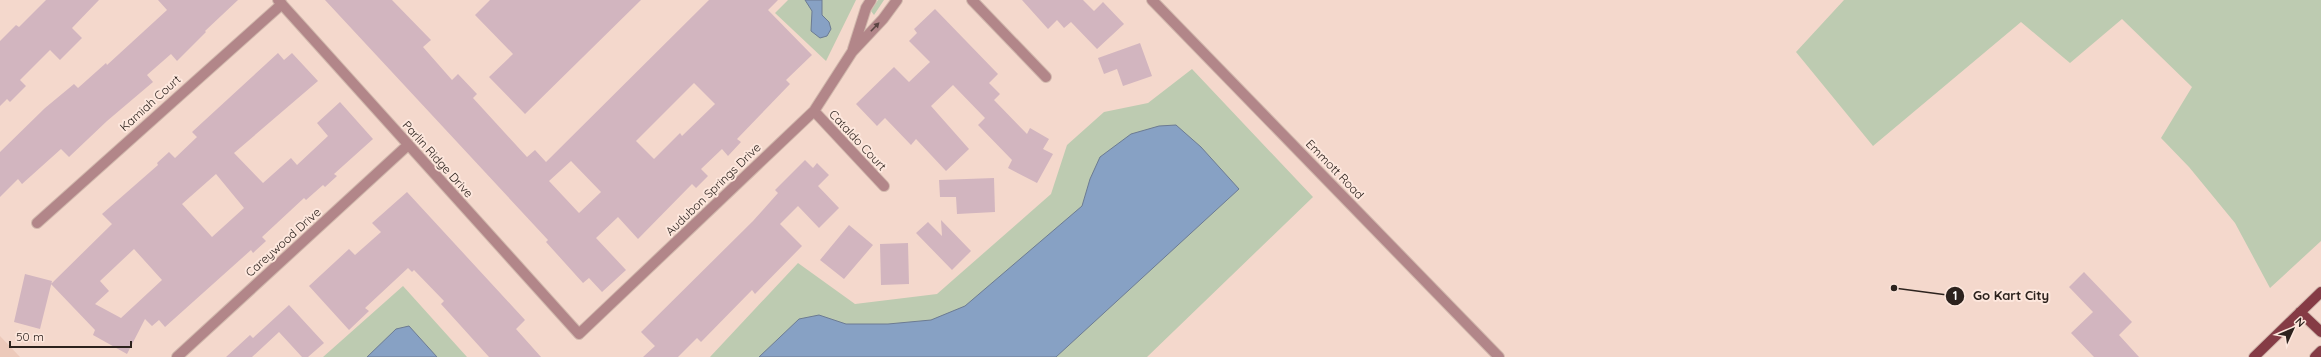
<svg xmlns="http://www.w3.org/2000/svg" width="2321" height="357" viewBox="0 0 2321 357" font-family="Quicksand,sans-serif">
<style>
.built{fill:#ecc9ba}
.green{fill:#bdcbb1}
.water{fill:#87a1c4;stroke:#6c7b92}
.building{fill:#d2b5bf;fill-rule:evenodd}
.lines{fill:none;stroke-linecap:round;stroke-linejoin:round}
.minor-casing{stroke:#d0b7ac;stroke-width:12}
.major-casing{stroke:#d0b7ac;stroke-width:12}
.minor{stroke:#b28689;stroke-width:10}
.major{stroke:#853b45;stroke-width:10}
.oneway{fill:#5b4543}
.labels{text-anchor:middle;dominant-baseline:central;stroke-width:4;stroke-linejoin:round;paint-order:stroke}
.street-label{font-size:12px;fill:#2c221d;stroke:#fde7dd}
.leader{fill:none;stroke:#2c221d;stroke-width:1.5}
.callout-dot{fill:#2c221d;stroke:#fde7dd;stroke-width:1.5}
.mark-label{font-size:12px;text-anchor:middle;font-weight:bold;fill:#fff}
.callout-label{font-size:13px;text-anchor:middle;font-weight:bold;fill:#2c221d;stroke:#fde7dd;stroke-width:4;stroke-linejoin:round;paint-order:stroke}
</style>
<rect width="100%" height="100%" fill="#f4d8cc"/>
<path class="built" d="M0,336L20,357H0Z"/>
<path class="green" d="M788,0H856L826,61L775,13Z
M878,0H884L874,15L871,11Z
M1844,0H2321V241L2270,288L2235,223L2189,167L2161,138L2192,87L2122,19L2070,63L2021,22L1873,146L1796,52Z
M1192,69L1313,197L1147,357H710L798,263L855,304L937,294L1051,194L1067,145L1104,112L1148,103Z
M403,286L467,357H323Z"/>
<path class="water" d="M805,0H822V15L829,22L831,29L827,36L820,38L811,31L812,11Z
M1176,125L1201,147L1239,189L1056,357H759L799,319L819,315L846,324H888L931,320L965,306L1082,206L1090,179L1100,157L1131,134L1159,126Z
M409,326L437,357H367L396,329Z"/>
<path class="building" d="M46,0H99L72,28L82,38L60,60L50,50L20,80L26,86L10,102L7,99L0,106V41L16,25L19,27Z
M158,0H238L205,31L206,32L177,61L171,54L147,75L153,82L107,121L69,157L61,149L22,184L18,179L0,197V152L45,108L74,84L78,88L106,63L107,65L167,10Z
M325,0H392L431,40L423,47L452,80L458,74L477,94L473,98L527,157L535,150L546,162L709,0H778L768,10L812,55L786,80L790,84L737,139L741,142L728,156L722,149L701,169L708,176L696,188L692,184L638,239L618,217L596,238L626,270L602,292L589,278L583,283L546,242L548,240ZM694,83L715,104L682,136L680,133L654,159L636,141ZM571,161L601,192L579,213L549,181Z
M490,0H641L525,114L489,77L513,54L475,15Z
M1022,0H1083L1094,11L1103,2L1124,24L1097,49L1071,22L1064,28L1057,20L1048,29Z
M935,9L998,74L989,83L1000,94L994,100L1027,134L1030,128L1049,139L1043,149L1053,154L1037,183L1008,168L1012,160L978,125L985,118L953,85L931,106L969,149L946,171L916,139L911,145L885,118L877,126L856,104L894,67L909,82L930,62L909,41L917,33L914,29Z
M1140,43L1152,76L1123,86L1117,69L1104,74L1098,58Z
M278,53L284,60L292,53L318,81L234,153L263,183L291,158L297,165L328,136L317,123L340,102L373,139L334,174L337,176L325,187L323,185L306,200L304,198L262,237L266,241L253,253L251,250L165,327L159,320L152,326L145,319L127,354L93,335L95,330L51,284L112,224L102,214L158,165L157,163L169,152L175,158L197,137L192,132ZM216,174L244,208L212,237L182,204ZM134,249L162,280L121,318L95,304L109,291L100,281Z
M805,160L813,168L817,163L829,175L818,186L839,208L819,228L798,206L780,224L802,246L755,294L752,290L701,342L697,338L678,357H643L655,346L641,332L753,221L778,193L775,190Z
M994,178L995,212L957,214L956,197H940L939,180Z
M407,192L525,320L516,329L541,357H489L441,304L444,301L414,270L412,272L408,268L365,308L369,311L349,330L309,286L349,249L355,255L381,232L372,223Z
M941,220L971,251L952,270L916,233L928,222L942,236Z
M849,225L873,245L844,279L820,260Z
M908,243L909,284L881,285L880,244Z
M2084,272L2132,322L2119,335L2139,357H2094L2071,333L2093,312L2069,287Z
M25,274L52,281L40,329L14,322Z
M289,305L324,343L308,357H302L279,332L252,357H226L250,335L253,338Z"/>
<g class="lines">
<defs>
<path id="minor" d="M278,0L579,334L814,111L852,52L883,19L897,0
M972,0L1046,77
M1152,0L1499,357
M853,49L866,8L871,0
M814,111L884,186
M37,223L282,4
M177,357L408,145"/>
<path id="major" d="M2300,312L2321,332
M2254,357L2321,292
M2315,357L2321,351"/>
</defs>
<use href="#minor" class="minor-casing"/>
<use href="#major" class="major-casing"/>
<use href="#minor" class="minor"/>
<use href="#major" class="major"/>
</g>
<defs><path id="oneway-solid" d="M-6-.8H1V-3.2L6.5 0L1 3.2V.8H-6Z"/></defs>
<use class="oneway" href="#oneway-solid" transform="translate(875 27) rotate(-46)"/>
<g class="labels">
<g class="street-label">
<text transform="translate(150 103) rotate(-42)">Kamiah Court</text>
<text transform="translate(858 140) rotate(47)">Cataldo Court</text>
<text transform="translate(438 159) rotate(48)">Parlin Ridge Drive</text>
<text transform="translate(1335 169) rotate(46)">Emmott Road</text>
<text transform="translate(713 189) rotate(-44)">Audubon Springs Drive</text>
<text transform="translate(283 242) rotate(-42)">Careywood Drive</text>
</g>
</g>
<path class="leader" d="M1894 288L1955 296"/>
<g class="callout-dot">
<circle cx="1894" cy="288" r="4"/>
<circle cx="1955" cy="296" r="10"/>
</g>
<g class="mark-label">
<text x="1955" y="300">1</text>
</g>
<g class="callout-label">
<text x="2011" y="300">Go Kart City</text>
</g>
<g transform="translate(2293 329) rotate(46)" stroke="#fde7dd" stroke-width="3" paint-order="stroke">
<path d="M0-3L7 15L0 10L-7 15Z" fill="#2c221d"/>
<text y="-6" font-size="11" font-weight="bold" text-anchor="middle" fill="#2c221d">N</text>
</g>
<path d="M10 341v6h121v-6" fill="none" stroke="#2c221d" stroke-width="2"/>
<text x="16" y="341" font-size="12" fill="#2c221d" stroke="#fde7dd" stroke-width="3" paint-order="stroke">50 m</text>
</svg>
